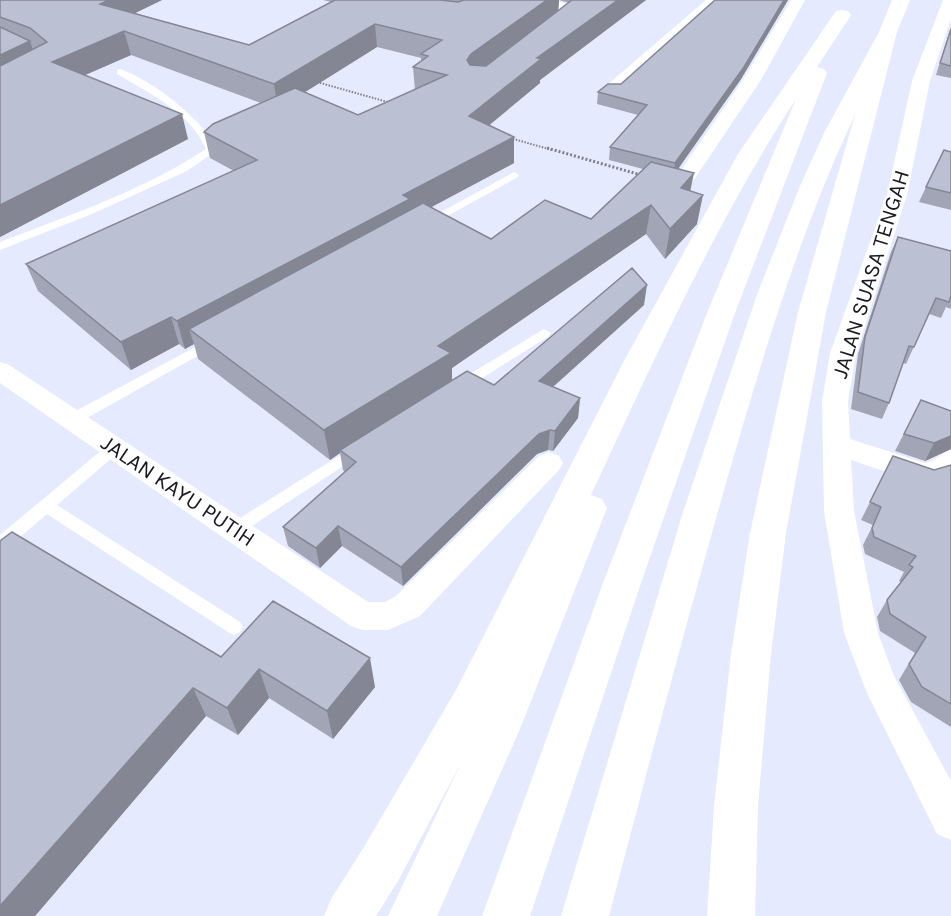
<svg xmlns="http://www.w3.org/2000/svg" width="951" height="916" viewBox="0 0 951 916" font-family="Karla,sans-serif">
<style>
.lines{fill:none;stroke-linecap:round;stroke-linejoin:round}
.path-far1{stroke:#7e818e;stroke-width:2;stroke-dasharray:1.5 1.5;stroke-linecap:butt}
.path{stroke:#7e818e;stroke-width:3;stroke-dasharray:2 2;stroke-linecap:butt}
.service{fill:#fff;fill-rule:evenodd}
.minor{fill:#fff;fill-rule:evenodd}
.motorway{fill:#fff;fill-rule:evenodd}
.wall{fill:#a2a5b5;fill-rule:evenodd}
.shaded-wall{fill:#848694}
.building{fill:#bcc0d3;stroke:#848694;stroke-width:1.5}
.labels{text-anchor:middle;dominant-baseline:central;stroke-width:5;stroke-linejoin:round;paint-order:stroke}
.street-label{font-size:22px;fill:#191a21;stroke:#fff}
</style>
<rect width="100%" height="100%" fill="#e6eafe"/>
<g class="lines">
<path class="path-far1" d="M317,82L391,103
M510,138L552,150"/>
<path class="path" d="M547,148L641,175"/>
<path class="service" d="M120,69C152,80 203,119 217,150L187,171L92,214L0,250V242C70,215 144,190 206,149C191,113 149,93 117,74V70Z
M514,172L519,175L518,177L431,225L427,226L421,223Z
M544,329L551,333L549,336L465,389H455L453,386L455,383Z
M212,338L219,342L217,345L78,423H68L66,419L68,415Z
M114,443L119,444L121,448L119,452L57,505L240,622L243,627L240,632L234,635L228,632L47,514L6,549L0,551V535L109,444Z
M358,444L363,445L365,449L363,453L241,533L235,535L229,533L227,529L229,525Z"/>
<path class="minor" d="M532,0H551L581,7L584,10L561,29L555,31L547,26L564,12L534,5Z
M706,0H722L618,94H606L603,90L606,86Z
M791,0H805L761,80L691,184L677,189L670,187L667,183L677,176L743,80Z
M943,0H951V19L930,81L907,195L856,353L848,401L850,439L925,463C936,461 940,453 951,450V478L925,485L851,460L854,511L878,633L894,676L951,781V840L937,834L867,693L844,633L824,511L822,401L830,353L887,195L912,81Z
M0,362L9,365L368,602H385L396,596L539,456L549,452L559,456L563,463L559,470L420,616L388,630H363L351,626L0,383Z"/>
<path class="motorway" d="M892,0H910L897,32L826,312L786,533L771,654L758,806L755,916H707L714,806L731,654L750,533L798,312L855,115C799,233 762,359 726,483C685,627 647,771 609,916H561L683,512L758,292L800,186L824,133L879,32Z
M842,10L848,11L851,15L817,67L824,69L827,73L735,313L641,583L530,916H482L603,583L707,313L796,99C716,221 653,362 591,495L602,499L607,508L520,729L437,916H388L462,761L398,881L376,916H324L331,899L364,847L456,690L624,361L738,154L836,11Z"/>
</g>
<path class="wall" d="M0,0H162L134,13L249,45L331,2L323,0H646L540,80V83L489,125L514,137V163L431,207L491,239L591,219L643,169L609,160L610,147L638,115L597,104L598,92L621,84L715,0H788L741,79L678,169L690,191L697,224L665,259L646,234L452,368V380L494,385L644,305L553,387L580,398L578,418L553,451L548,450L537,454L403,586L342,546L320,568L288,546L283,527L345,472L343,470L340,453L330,460L198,359L194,344L185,349L179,344L131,370L38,291L26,264L234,171L210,158L204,132L261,103L131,55L85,75L188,139L0,237ZM559,0L569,3L558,11ZM377,47L421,58V61L413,67L415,90L358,115L305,92Z
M951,27V78L936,75Z
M951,152V210L919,202L926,187Z
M898,237L951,251V309L946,307L941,318L929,314L906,364L903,363L889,403L882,419L851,409L858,354L891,252Z
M921,400L951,411V449L925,461L895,451Z
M893,456L934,470L951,465V727L911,702L899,680L915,653L880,631L877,617L887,600L901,582L899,581L904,572L865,554L863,545L873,525L861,520Z
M221,657L375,687L333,739L269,698L238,735L206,716L35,916H0Z"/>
<path class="shaded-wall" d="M109,0H162L107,27L100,4Z
M547,0H559L558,14L471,78L467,60L471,54Z
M618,0H646L540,80V83L469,142V116L537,58Z
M784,0H788L741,79L673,176L675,163Z
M375,24L377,47L278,109L274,84Z
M124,31L131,55L60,86L52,62Z
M30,41L38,65L0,84V55Z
M182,114L188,139L0,237V205Z
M514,137V163L411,218L189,329L194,344L185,349L177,321L403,195Z
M694,173L688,202L681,188Z
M703,195L697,224L665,259L670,229Z
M651,205L646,234L452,368V383L340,450V453L330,460L324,430L438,346Z
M647,285L644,305L537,401L539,381Z
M171,317L179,344L131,370L121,342Z
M580,398L578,418L553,451L555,431Z
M550,430L548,450L537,454L403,586L401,567L539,434Z
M951,436V449L925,461L934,443Z
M338,526L342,546L320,568L316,548Z
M370,658L375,687L333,739L327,711Z
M259,669L269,698L238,735L227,708Z
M193,688L206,716L35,916H0V906Z"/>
<path class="building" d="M0,0H109L100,4L249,45L335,0H440L458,2L464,0H547L471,54L467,60L470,65L486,66L572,0H618L537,58L541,59L469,116L514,137L403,195L410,199L177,321L171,317L121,342L26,264L257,160L204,132L213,124L295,88L358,115L447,75L413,67L428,56L421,54L442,40L375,24L274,84L124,31L52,62L182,114L0,205V66L47,42L30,28L0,17Z
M715,0H784L744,67L675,163L610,147L647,105L598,92L608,84H621Z
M0,27L30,41L0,55Z
M951,29V66L940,63Z
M944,150L951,152V193L926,187Z
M651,162L694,173L681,188L703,195L670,229L651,205L438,346L451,353L324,430L189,329L423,203L491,239L545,200L591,219Z
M898,237L951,251V296L949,302L936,298L914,347L909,346L889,403L858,392L865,337Z
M632,268L647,285L539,381L580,398L555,431L550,430L539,434L401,567L338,526L316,548L283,527L356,462L340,450L467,371L494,385Z
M921,400L951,411V436L934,443L904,434Z
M893,456L934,470L951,465V704L922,687L909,664L926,637L890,614L887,600L913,567L909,565L916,556L874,537L872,528L881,507L870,502Z
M12,532L221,657L273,601L370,658L327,711L259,669L227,708L193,688L0,906V541Z"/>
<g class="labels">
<g class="street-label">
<text transform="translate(871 274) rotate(-73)">JALAN SUASA TENGAH</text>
<text transform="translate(178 491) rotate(34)">JALAN KAYU PUTIH</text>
</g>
</g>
</svg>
